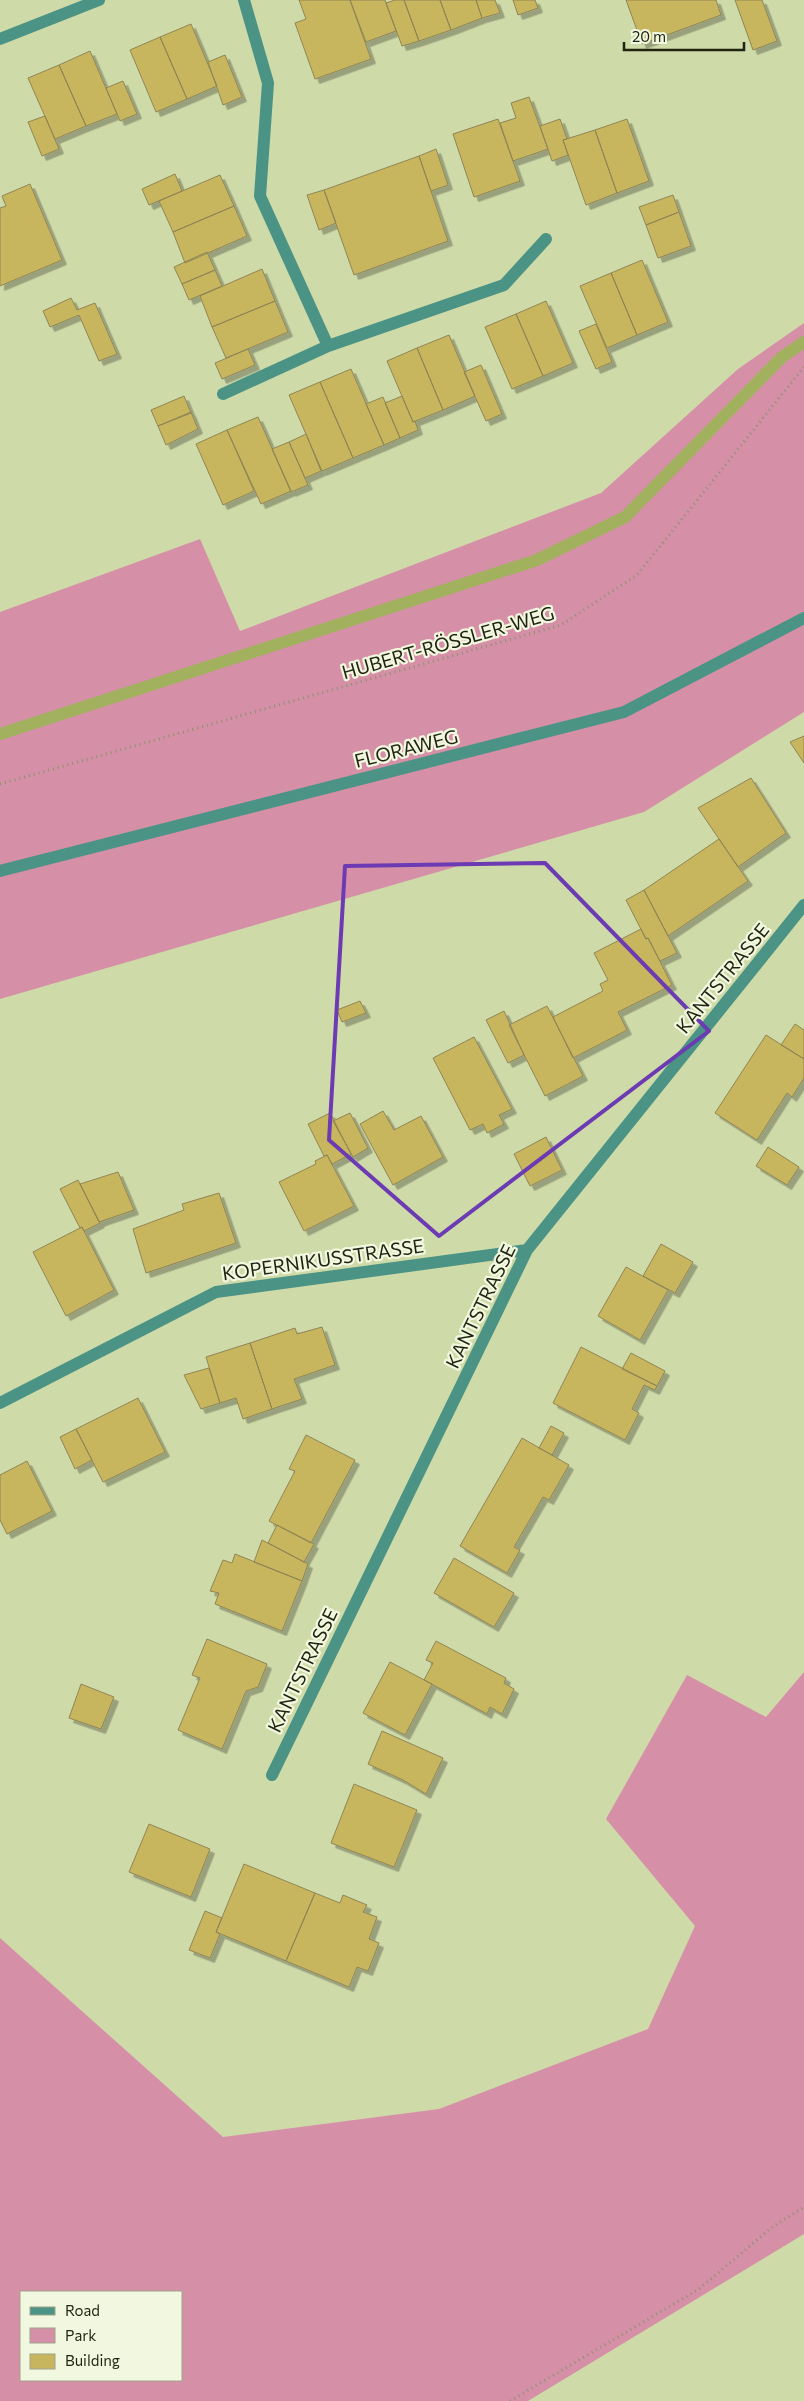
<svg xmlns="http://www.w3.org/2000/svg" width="804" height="2401" viewBox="0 0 804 2401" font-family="Commissioner,sans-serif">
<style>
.green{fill:#d590a7;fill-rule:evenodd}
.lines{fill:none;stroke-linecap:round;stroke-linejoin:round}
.stream{stroke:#a2b15d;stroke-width:12}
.building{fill:#c8b65e;stroke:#8f8555;filter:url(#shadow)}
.path{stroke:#8a926d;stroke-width:3;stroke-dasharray:1 4;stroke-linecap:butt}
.street{stroke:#4b9384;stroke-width:12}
.marked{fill:none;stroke:#6c3bb3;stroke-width:4;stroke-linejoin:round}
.labels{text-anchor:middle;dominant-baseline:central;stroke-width:4.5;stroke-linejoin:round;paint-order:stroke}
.street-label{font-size:19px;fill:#1f2310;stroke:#f2f8df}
</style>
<defs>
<filter id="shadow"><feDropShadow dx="4.5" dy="4.5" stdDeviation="0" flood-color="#0004"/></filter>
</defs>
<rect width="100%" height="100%" fill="#cfdaa9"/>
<path class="green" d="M804,323V712L644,812L0,999V612L200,539L240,631L601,493L738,369Z
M804,1672V2234L528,2401H0V1938L223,2137L439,2109L648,2029L695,1926L606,1819L687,1675L766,1717ZM21,2292H181V2380H21Z"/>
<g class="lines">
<path class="stream" d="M0,734L537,560L625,517L782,357L804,342"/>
</g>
<path class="building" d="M299,0H350L371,59L315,79L295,23L306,19Z
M350,0H385L396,31L366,42Z
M395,0H404L419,41L402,46L386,3Z
M404,0H440L451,30L419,41Z
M440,0H476L482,18L451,30Z
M476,0H495L500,13L482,18Z
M513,0H535L538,8L518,15Z
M626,0H716L721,15L642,44Z
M735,0H762L777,41L753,50Z
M191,24L217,86L187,99L160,37Z
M160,37L187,99L156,112L130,50Z
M90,51L117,114L86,126L59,65Z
M225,55L242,97L223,105L208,62Z
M59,65L86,126L55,139L28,78Z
M123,81L137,114L120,121L106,88Z
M529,97L548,149L513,161L500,123L516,118L511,103Z
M45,116L59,149L42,156L28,122Z
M498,119L520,181L474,197L453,134Z
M560,119L567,139L563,140L568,155L552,161L540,126Z
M627,119L649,181L617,193L595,130Z
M595,130L617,193L586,205L563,140Z
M436,149L448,185L431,191L419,156Z
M419,156L448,241L354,275L324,190Z
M175,174L182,191L149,205L142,189Z
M220,175L234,206L173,232L159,201Z
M30,184L62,260L0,286V208L6,206L2,196Z
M324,190L336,223L319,230L307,195Z
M673,195L679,212L646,225L639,207Z
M234,206L247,236L185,263L173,232Z
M679,212L691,246L658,258L646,225Z
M207,252L215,270L182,284L174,267Z
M642,260L668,322L637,335L611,273Z
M262,269L275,301L212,327L200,296Z
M215,270L222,286L189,300L182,284Z
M611,273L637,335L607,348L580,286Z
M71,298L77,310L95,303L117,354L99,361L79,315L50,327L43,311Z
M275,301L288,332L226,358L212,327Z
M546,301L573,363L543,376L516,314Z
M516,314L543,376L512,389L485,327Z
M596,324L612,362L596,369L579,331Z
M449,335L475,396L443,410L417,348Z
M417,348L443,410L413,422L387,361Z
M248,349L255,365L222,379L215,363Z
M481,365L502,414L486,421L464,372Z
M351,369L384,445L353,458L320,382Z
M320,382L353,458L322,471L289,395Z
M184,396L191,413L158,426L151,410Z
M402,396L413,422L415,421L418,430L400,438L385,403Z
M383,397L400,438L384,445L366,404Z
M191,412L198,429L166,445L158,426Z
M258,417L291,491L261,504L227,430Z
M227,430L254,491L223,505L196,444Z
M306,434L321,471L305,478L289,442Z
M289,442L308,485L291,492L272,449Z
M804,736V763L790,742Z
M751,778L786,833L738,867L698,808Z
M719,839L748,881L668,936L644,890Z
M644,890L677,953L660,961L648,938L646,939L626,900Z
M641,929L646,939L648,938L672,985L618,1012L627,1030L573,1058L553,1017L603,991L600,984L608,980L594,953Z
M360,1001L366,1013L342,1022L337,1010Z
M547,1006L583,1076L545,1096L509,1025Z
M504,1011L524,1055L508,1063L486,1020Z
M795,1024L804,1030V1059L781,1045Z
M766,1035L804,1059V1078L792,1097L787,1093L757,1140L715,1113Z
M474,1037L512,1109L499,1115L504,1124L487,1133L483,1124L470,1130L433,1058Z
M383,1111L394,1130L421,1116L443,1157L393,1185L360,1124Z
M330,1113L351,1154L332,1164L327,1155L324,1156L308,1124Z
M350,1113L368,1148L353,1157L333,1121Z
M546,1137L562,1170L530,1186L514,1154Z
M768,1147L799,1167L787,1185L756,1166Z
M327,1155L354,1206L304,1231L279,1182L316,1164L315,1161Z
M118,1172L134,1210L99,1222L80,1184Z
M78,1180L100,1223L84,1231L82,1227L80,1228L60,1189Z
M219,1193L236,1243L146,1273L133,1229L184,1210L182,1204Z
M82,1227L114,1290L66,1316L33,1252Z
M661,1244L693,1262L675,1293L643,1276Z
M626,1267L668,1290L640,1340L598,1316Z
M322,1327L335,1365L294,1379L302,1399L272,1409L250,1343L295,1328L297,1334Z
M250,1343L272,1409L243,1419L236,1398L220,1403L206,1357Z
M581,1347L657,1386L655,1390L644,1385L632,1409L639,1413L625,1440L553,1403Z
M631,1353L665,1371L657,1386L622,1369Z
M209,1368L220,1403L201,1409L184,1375Z
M138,1398L165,1452L103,1482L76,1429Z
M551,1426L564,1433L552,1455L539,1448Z
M76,1429L92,1460L75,1469L60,1437Z
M306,1435L355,1460L311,1543L269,1521L295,1471L289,1469Z
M522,1438L569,1465L549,1500L543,1497L514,1547L520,1550L507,1573L460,1546Z
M27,1461L52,1511L7,1534L0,1520V1475Z
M277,1525L314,1544L304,1562L268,1543Z
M262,1540L308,1564L302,1581L254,1562Z
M235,1554L302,1581L282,1631L215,1604L219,1593L210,1591L223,1560L232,1563Z
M454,1558L514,1593L494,1627L434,1593Z
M207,1639L267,1664L258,1687L246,1691L222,1749L178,1730L200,1678L192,1675Z
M436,1641L506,1678L504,1683L514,1689L502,1714L490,1707L487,1714L424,1680L433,1663L426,1660Z
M390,1662L432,1684L405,1735L363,1713Z
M81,1684L114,1697L101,1729L69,1718Z
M382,1731L443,1758L426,1794L403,1780L368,1764Z
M354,1784L417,1810L394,1867L331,1843Z
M149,1824L210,1849L191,1897L129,1872Z
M244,1864L315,1893L286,1961L216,1932Z
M315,1893L340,1903L343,1895L367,1905L363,1912L377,1917L369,1939L379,1943L368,1971L357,1967L349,1987L286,1961Z
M205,1911L222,1918L216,1932L220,1934L210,1958L189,1950Z"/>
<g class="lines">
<path class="path" d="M0,784L561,625L637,575L804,367
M510,2401L699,2289L771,2228L804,2207"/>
<path class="street" d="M244,0L268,83L260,196L328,346L504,285L546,239
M0,39L99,0
M223,394L328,346
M0,871L624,712L804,618
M0,1403L216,1292L527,1250
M272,1775L527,1250L804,905"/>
</g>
<path class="marked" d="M545,863L709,1031L439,1236L329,1140L345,866Z"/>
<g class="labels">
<g class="street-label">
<text transform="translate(448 642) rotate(-16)">HUBERT-RÖSSLER-WEG</text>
<text transform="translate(406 748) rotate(-14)">FLORAWEG</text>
<text transform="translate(722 978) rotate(-51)">KANTSTRASSE</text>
<text transform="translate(323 1259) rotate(-8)">KOPERNIKUSSTRASSE</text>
<text transform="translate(480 1306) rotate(-64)">KANTSTRASSE</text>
<text transform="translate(302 1670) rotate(-64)">KANTSTRASSE</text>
</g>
</g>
<rect x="20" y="2291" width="162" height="90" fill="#f2f8df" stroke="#9ea38c"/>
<rect x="30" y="2307" width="25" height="8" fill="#4b9384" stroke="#9ea38c"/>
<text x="65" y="2316" font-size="15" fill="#1f2310">Road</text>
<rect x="30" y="2328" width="25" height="15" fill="#d590a7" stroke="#9ea38c"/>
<text x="65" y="2341" font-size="15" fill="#1f2310">Park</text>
<rect x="30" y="2354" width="25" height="15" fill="#c8b65e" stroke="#9ea38c"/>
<text x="65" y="2366" font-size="15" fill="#1f2310">Building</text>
<path d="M624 42v8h120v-8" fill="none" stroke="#1f2310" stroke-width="2.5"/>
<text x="632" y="42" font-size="15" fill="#1f2310" stroke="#f2f8df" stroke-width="4" paint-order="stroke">20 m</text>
</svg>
